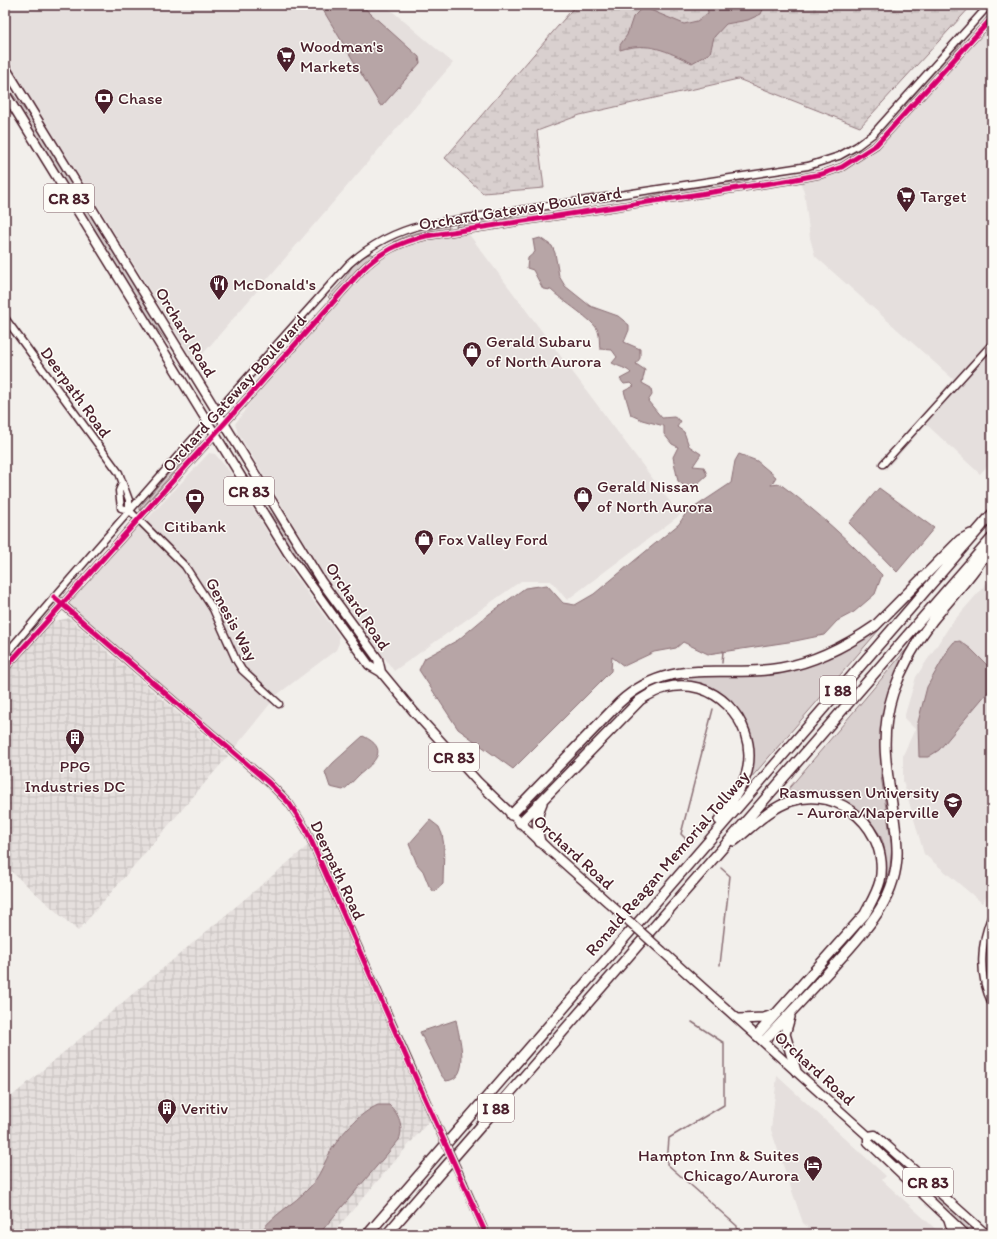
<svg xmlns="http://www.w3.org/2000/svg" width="997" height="1239" viewBox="0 0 997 1239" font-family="Itim,sans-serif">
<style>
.built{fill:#e5dfdd}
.industrial{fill:url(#industrial-grid)}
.grass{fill:#d9d0cf;stroke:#92787d}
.wetland{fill:url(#wetland-marsh);stroke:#92787d}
.water{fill:#b7a5a6;stroke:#8b6f75}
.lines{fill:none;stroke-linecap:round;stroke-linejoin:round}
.stream{stroke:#8b6f75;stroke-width:1.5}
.minor-casing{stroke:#4a1f2b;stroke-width:9}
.major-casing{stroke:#4a1f2b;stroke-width:11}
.highway-casing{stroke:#4a1f2b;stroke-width:12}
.minor{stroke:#fdfcf7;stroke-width:6}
.major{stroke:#fdfcf7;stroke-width:8}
.highway{stroke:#fdfcf7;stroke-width:9}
.minor-bridge-casing{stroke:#4a1f2b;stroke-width:9;stroke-linecap:butt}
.major-bridge-casing{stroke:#4a1f2b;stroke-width:11;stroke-linecap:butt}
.minor-bridge{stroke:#fdfcf7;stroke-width:6}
.major-bridge{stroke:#fdfcf7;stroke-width:8}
.cycleway-casing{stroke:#fdfcf7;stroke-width:8}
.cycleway{stroke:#d6006c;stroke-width:5}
.labels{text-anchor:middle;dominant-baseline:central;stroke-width:3;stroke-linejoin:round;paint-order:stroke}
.shield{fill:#fdfcf7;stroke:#806168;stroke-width:1}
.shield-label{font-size:16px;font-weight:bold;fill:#4a1f2b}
.poi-label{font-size:17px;fill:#4a1f2b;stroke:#fdfcf7;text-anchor:start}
.street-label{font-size:17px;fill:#4a1f2b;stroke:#fdfcf7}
</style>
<defs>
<pattern id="industrial-grid" width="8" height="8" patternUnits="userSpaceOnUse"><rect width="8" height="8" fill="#e5dfdd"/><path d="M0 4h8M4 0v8" fill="none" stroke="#c6bfbe"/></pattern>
<pattern id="wetland-marsh" width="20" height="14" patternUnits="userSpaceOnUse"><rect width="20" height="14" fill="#d9d0cf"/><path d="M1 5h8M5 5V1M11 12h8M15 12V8" fill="none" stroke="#bcb2b2"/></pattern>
</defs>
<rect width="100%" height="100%" fill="#f2efeb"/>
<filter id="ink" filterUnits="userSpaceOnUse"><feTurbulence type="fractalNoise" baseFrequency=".025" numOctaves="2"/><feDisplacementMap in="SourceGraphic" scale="8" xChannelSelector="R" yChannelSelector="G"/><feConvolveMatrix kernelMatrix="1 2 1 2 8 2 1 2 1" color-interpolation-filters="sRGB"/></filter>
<g filter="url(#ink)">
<path class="built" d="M5,5H385L453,63L195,363L5,56Z
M992,23V461L980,474L926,424L886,470L879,463L953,379L815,256L810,238L804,191L800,182L841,171L858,162L876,149Z
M468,233L680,515L567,600L551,581H521L394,671L320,568L238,433L235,424L260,389L369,267L395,249L414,242Z
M209,453L215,454L230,472L293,573L339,636V643L336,650L278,694L233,750L64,603L133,530L150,516Z
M992,577V890L982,903L924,854L903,781V755L915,729L904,718L916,677L951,624Z
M777,1076L886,1176L882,1180L941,1234H815L803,1223L771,1130Z"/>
<path class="industrial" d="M69,618L228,756L78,931L5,866V672L47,623Z
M311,843L430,1120L332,1234H5V1102Z"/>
<path class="grass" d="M960,42L961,43L944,67L907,107L905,105Z
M8,88L39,129L172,346L171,347L136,301L7,89Z
M749,179V180L720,187L639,200L638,199L667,192Z
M526,213L491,223L456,227L457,224Z
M448,225L449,229L417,235L393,242L409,235Z
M370,254L373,255L331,300L328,297C332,292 337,288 341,283C350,272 355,256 370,254Z
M197,440L201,441L140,510V507Z
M258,497H259C301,551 335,610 377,664L375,666L290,550Z
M885,623L750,779C750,771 754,762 753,752C752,723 732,693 703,684C690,680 677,681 664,683L663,681L689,676L754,675L794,670L840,653Z
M910,645L890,689L882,724L881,776L892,847L890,867L881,896H880C885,877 889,853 880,835C877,830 872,825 868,820C845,795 812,788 781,800L780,799Z
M872,1136L979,1234H969L869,1139Z"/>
<path class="wetland" d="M576,5H972L860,127L738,79L580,115L537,131L544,188L483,193L445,158Z"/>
<path class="water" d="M320,5H361L419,57L420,63L382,106L380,105Z
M707,5H765L761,14L748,20L726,24L714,37L710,53L692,63C666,51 649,41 620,50V45L627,35L633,17L643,7L684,24L697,21L708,13Z
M540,238L552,246L555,253L559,276L565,286L590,306L618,316L629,325V330L624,342L640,349V358L636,364L645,370L642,383L651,388L652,395L648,401L662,418L674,417L681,421L677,427L684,432L689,446L701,454L693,466L704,467L707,475L697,484L686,487L678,481L673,457L678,447L672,444L664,434V426L642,420L631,415L624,391L634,386L631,383L624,384L620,379L631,373C627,368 619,367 612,363L617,357L612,350L600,349C599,344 600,336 598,331C595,321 561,300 551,290L543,289L533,270L527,268L528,258L535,252L533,240Z
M739,454L757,461L776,477L771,485L780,484C817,511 850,542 882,575L875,594L854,612L837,621L824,635L795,641L708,654L683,642L676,648L654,652L624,666L612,657L611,671L513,769L458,729L419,670L425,658L458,640L489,614L525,588L547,585L563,603L575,605L594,594L679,524L686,513L731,483L735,461Z
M879,488L934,528L897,572L849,523Z
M960,641L971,649L992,670V687L939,750L928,757H919L918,722L927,687L949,648L954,642Z
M363,736C390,749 375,762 359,775C354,780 349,786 343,790L330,787L325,772L333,763Z
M430,820L439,827L442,834L444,846L443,884L434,892L429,886L423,871L417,864L409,844Z
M456,1020C459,1036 472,1079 446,1081L441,1075L420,1032Z
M378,1105H389C399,1114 404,1126 399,1140L319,1234H259C272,1215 293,1205 309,1188C318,1179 323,1166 329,1154C339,1136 359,1113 378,1105Z"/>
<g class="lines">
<path class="stream" d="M722,663L723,651
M686,839L681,834L713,709
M720,965L730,876L721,868
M692,1022L724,1043V1105L669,1138L667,1164L737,1226V1234"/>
<defs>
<path id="minor" d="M5,318L119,473L129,500V510
M883,464L992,344
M122,484L119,491L121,508L129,510L185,566L213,609L236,660L242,670L279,704
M54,597L269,783L289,803L306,829L436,1123
M5,655C117,523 233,393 349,264C371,244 394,232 423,225L808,166L839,156L857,146L873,134L989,5
M5,668L361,271C380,252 400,242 426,236L791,180L822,174L842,167L876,145L992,18
M992,915C980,943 978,976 992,1004
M464,1184L486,1234
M947,1218L952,1234"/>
<path id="major" d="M5,67L321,581L378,659L381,672
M5,93L288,553L342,628L369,665L381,672L415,713L478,782L548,849L631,923
M662,951L868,1136V1142L965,1234
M868,1136L875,1135L986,1234"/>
<path id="highway" d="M511,815L619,703C671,655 721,679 781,668C816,662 846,646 875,626L960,540L971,534
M520,823L640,700C648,695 656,690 665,688C713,675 756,720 748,767C745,786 729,804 719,820
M734,841C752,827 770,808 791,801C841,785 890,831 880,881C877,893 870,904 865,914L757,1035
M540,842C536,828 536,816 542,803
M790,1017L785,1034L796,1071
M739,1019L764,1018L776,1014
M764,1041C786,1017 809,993 832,968C862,934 899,899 897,849C895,793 874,751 893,693C902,667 915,643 932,621C952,596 975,573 991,545
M368,1234L992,514
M387,1234L992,538"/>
</defs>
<use href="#minor" class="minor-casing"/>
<use href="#major" class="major-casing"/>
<use href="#highway" class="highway-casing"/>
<use href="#minor" class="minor"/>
<use href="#major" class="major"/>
<use href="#highway" class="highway"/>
<defs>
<path id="minor-bridge" d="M436,1123L464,1184"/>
<path id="major-bridge" d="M631,923L662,951"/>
</defs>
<use href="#minor-bridge" class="minor-bridge-casing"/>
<use href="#major-bridge" class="major-bridge-casing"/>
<use href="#minor-bridge" class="minor-bridge"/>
<use href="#major-bridge" class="major-bridge"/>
<defs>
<path id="cycleway" d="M54,597L269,783L289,803L306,829L409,1063L486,1234
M5,668L361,271C380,252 400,242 426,236L791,180L822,174L842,167L876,145L992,18"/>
</defs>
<use href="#cycleway" class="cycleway-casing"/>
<use href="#cycleway" class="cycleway"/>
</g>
</g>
<defs>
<symbol id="supermarket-pin" viewBox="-11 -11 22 30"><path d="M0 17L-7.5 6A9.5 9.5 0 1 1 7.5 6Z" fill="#4a1f2b" stroke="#fdfcf7"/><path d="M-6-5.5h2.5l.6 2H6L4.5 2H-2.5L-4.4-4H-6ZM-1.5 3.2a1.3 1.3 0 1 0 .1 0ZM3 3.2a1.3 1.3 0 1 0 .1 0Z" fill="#fff"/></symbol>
<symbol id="bank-pin" viewBox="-11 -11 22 30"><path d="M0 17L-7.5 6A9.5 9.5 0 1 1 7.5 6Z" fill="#4a1f2b" stroke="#fdfcf7"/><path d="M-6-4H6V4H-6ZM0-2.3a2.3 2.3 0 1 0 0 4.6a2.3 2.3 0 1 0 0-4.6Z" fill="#fff"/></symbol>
<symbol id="restaurant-pin" viewBox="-11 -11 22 30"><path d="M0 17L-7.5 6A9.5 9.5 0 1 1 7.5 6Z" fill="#4a1f2b" stroke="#fdfcf7"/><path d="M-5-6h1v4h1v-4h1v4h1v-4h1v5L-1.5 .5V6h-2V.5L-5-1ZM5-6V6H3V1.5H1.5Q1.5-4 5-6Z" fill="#fff"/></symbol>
<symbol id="shop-pin" viewBox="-11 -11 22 30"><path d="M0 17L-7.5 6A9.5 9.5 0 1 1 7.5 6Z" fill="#4a1f2b" stroke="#fdfcf7"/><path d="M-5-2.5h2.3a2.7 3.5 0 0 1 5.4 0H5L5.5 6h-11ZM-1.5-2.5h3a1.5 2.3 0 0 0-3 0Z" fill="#fff"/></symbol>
<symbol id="building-pin" viewBox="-11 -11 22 30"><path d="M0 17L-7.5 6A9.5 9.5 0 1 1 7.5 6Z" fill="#4a1f2b" stroke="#fdfcf7"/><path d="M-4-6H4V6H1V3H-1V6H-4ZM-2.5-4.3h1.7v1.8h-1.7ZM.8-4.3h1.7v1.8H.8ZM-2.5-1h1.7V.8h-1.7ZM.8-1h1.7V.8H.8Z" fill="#fff"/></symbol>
<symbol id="university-pin" viewBox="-11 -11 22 30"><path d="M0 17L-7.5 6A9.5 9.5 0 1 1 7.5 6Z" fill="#4a1f2b" stroke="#fdfcf7"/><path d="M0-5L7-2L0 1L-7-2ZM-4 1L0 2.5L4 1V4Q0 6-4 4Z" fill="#fff"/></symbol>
<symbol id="hotel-pin" viewBox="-11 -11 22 30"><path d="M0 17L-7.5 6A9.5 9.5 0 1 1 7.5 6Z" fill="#4a1f2b" stroke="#fdfcf7"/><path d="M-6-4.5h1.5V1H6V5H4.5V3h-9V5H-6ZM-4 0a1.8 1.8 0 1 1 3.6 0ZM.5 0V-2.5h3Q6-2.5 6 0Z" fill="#fff"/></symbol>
</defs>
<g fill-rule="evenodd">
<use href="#supermarket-pin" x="275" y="45" width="22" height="30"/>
<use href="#bank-pin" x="93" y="87" width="22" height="30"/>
<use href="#supermarket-pin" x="895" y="185" width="22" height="30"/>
<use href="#restaurant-pin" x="208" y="273" width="22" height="30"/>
<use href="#shop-pin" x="461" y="340" width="22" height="30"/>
<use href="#shop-pin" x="572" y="485" width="22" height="30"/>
<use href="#bank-pin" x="184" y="487" width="22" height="30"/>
<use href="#shop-pin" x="413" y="528" width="22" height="30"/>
<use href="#building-pin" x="64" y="727" width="22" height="30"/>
<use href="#university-pin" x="942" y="791" width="22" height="30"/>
<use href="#building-pin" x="156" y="1097" width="22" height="30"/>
<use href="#hotel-pin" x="802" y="1154" width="22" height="30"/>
</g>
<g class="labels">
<g class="shield">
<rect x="44" y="184" width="50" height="28" rx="3"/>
<rect x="224" y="477" width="50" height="28" rx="3"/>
<rect x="820" y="676" width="36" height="28" rx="3"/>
<rect x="429" y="743" width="50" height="28" rx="3"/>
<rect x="478" y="1094" width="36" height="28" rx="3"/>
<rect x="903" y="1168" width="50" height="28" rx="3"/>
</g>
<g class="shield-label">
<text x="69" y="198">CR 83</text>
<text x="249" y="491">CR 83</text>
<text x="838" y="690">I 88</text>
<text x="454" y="757">CR 83</text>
<text x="496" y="1108">I 88</text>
<text x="928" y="1182">CR 83</text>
</g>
<g class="poi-label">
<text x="300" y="46">Woodman's<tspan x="300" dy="20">Markets</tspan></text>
<text x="118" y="98">Chase</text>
<text x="920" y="196">Target</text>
<text x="233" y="284">McDonald's</text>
<text x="486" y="341">Gerald Subaru<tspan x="486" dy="20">of North Aurora</tspan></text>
<text x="597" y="486">Gerald Nissan<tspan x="597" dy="20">of North Aurora</tspan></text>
<text x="195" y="526" text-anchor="middle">Citibank</text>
<text x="438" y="539">Fox Valley Ford</text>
<text x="75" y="766" text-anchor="middle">PPG<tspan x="75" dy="20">Industries DC</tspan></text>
<text x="939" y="792" text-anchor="end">Rasmussen University<tspan x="939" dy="20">- Aurora/Naperville</tspan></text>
<text x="181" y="1108">Veritiv</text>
<text x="799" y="1155" text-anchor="end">Hampton Inn &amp; Suites<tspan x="799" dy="20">Chicago/Aurora</tspan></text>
</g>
<g class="street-label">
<text transform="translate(520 208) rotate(-9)">Orchard Gateway Boulevard</text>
<text transform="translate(186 332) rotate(59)">Orchard Road</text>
<text transform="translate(76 392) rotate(54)">Deerpath Road</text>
<text transform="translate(234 393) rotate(-48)">Orchard Gateway Boulevard</text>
<text transform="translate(358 606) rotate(56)">Orchard Road</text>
<text transform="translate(232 619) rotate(62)">Genesis Way</text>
<text transform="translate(574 852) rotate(42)">Orchard Road</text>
<text transform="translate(667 863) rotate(-49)">Ronald Reagan Memorial Tollway</text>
<text transform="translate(338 870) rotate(65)">Deerpath Road</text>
<text transform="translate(815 1068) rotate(42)">Orchard Road</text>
</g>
</g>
<rect width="997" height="1239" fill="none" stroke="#fdfcf7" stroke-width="20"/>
<rect x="10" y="10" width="977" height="1219" fill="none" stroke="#4a1f2b" stroke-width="1.5" filter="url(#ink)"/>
</svg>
